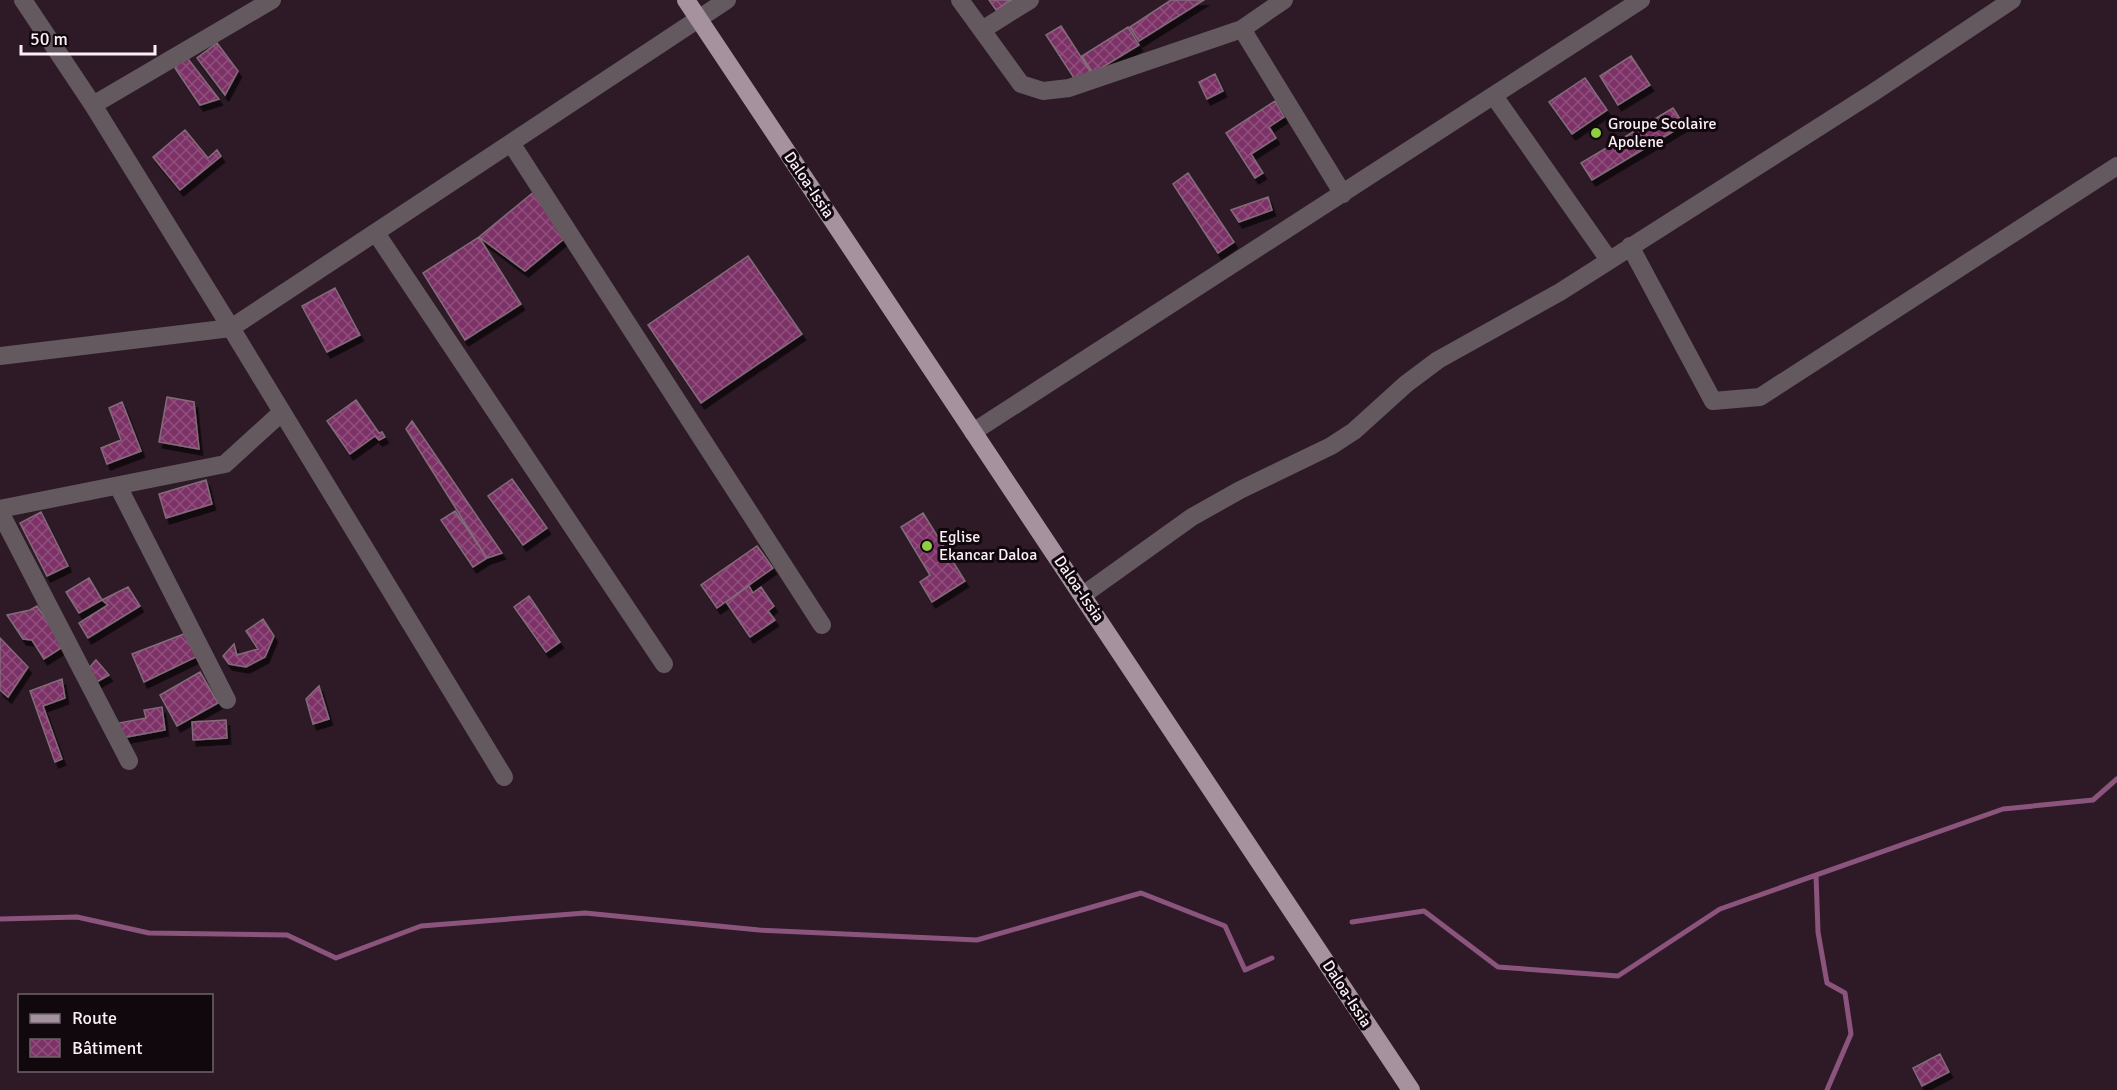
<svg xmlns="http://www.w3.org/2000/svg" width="2117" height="1090" viewBox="0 0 2117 1090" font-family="Signika,sans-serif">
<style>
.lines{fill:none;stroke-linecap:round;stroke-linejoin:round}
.stream{stroke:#8b547c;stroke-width:5}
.building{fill:url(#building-cross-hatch);stroke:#836c7a;stroke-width:1.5;filter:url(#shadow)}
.minor{stroke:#63595f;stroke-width:18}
.major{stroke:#a6919e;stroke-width:18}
.poi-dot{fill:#8fcd42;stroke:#10080d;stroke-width:2}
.labels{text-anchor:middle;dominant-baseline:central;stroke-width:6;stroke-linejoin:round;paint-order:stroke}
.poi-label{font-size:16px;fill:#fceff7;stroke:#10080d;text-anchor:start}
.street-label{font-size:16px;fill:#fceff7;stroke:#10080d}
</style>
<defs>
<pattern id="building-cross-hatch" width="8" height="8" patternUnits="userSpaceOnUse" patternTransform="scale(1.5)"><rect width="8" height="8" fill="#7c3266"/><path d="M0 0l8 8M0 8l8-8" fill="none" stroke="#90507d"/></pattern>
<filter id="shadow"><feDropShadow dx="3.5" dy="6" stdDeviation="0" flood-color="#0009"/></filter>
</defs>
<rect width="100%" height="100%" fill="#2d1a26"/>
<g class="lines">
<path class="stream" d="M1816,875L1818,932L1827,983L1845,993L1851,1034L1827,1090
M0,919L77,917L149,933L287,935L336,958L421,926L585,913L759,930L977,940L1141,893L1225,926L1245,970L1272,958
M1352,922L1424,911L1498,967L1618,976L1720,909L2003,809L2093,800L2117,779"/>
</g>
<path class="building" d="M989,0H1012L996,10Z
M1171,0H1204L1139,41L1130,27Z
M1061,26L1090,71L1076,81L1046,35Z
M1128,27L1139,45L1093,73L1082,56Z
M217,43L238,71L225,95L197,58Z
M185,55L219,99L200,105L175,68Z
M1631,56L1650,85L1618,105L1600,76Z
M1215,74L1223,91L1207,99L1199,82Z
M1585,78L1607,110L1572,134L1549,102Z
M1275,101L1284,117L1269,127L1276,138L1251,154L1263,173L1255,178L1226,133Z
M1673,108L1684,125L1592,180L1581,163Z
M185,130L208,158L217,150L221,156L180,190L153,157Z
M1188,173L1234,242L1218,253L1173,184Z
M535,191L570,234L525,271L479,237Z
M1268,197L1272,210L1239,222L1231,210Z
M479,237L521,304L465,340L423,273Z
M748,256L802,334L701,403L648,325Z
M335,288L360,335L327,352L302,306Z
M167,397L194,402L199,449L159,442Z
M356,400L379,433L382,432L385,437L379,440L375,436L350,454L327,421Z
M122,402L141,451L107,464L101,448L121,440L109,408Z
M412,421L502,553L487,558L406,429Z
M512,479L547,528L523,545L488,496Z
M206,480L212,504L166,518L159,494Z
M455,511L487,558L473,567L441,520Z
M41,512L68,566L47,576L20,523Z
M923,513L965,581L932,602L920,582L930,575L901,527Z
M757,546L773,568L717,608L701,585Z
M89,578L102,600L79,613L66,592Z
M749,586L753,593L761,587L774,606L768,611L775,620L750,637L726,602Z
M128,587L140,606L88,638L79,623L108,605L102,600Z
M529,596L560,642L546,652L514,607Z
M37,606L64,646L44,659L32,640L23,639L7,615L30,610Z
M263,619L274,636L265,657L246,667L229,664L223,656L234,644L237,655L258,649L246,631Z
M184,634L198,656L144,682L132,654Z
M0,638L28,667L8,697L0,690Z
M96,660L109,675L95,683L88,669Z
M200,672L218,703L177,726L160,695Z
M62,679L65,698L43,706L62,759L55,762L30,691Z
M319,686L329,719L313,724L306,699Z
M162,707L165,730L121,738L119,723L146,718L144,710Z
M226,720L227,738L193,740L192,722Z
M1940,1054L1949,1072L1922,1086L1913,1068Z"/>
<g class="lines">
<path class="minor" d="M23,0L93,105L231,328L727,0
M960,0L1021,84L1043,91L1069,88L1242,29L1284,0
M1242,29L1343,194
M982,30L1030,0
M1494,96L1609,260
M93,105L272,0
M511,143L822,625
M376,233L664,664
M1630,246L1713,401L1760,397L2117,166
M0,356L231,328L504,777
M973,432L1641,0
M118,486L227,700
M0,509L225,464L281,413
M0,512L129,761
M1083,595L1192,517L1240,490L1331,446L1354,431L1406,384L1438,360L1560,292L1874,92L2012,0"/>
<path class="major" d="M686,0L1411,1090"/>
</g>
<g class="poi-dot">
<circle cx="1596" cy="133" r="6"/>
<circle cx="927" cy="546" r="6"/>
</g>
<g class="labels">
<g class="poi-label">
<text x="1608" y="124">Groupe Scolaire<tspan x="1608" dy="18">Apolene</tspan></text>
<text x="939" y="537">Eglise<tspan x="939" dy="18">Ekancar Daloa</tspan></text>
</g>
<g class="street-label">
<text transform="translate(809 185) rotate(56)">Daloa-Issia</text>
<text transform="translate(1079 589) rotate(56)">Daloa-Issia</text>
<text transform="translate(1347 994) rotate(57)">Daloa-Issia</text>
</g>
</g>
<rect x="18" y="994" width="195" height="78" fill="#10080d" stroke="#6e646b" stroke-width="1.5"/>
<rect x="30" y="1014" width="30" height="9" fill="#a6919e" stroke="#6e646b" stroke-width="1.5"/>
<text x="72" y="1024" font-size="18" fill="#fceff7">Route</text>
<rect x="30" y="1039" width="30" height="18" fill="url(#building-cross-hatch)" stroke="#6e646b" stroke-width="1.5"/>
<text x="72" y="1054" font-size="18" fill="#fceff7">Bâtiment</text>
<path d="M21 45v9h134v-9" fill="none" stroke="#fceff7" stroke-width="3"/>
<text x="30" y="45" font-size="18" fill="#fceff7" stroke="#10080d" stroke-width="4.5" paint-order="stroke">50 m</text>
</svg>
